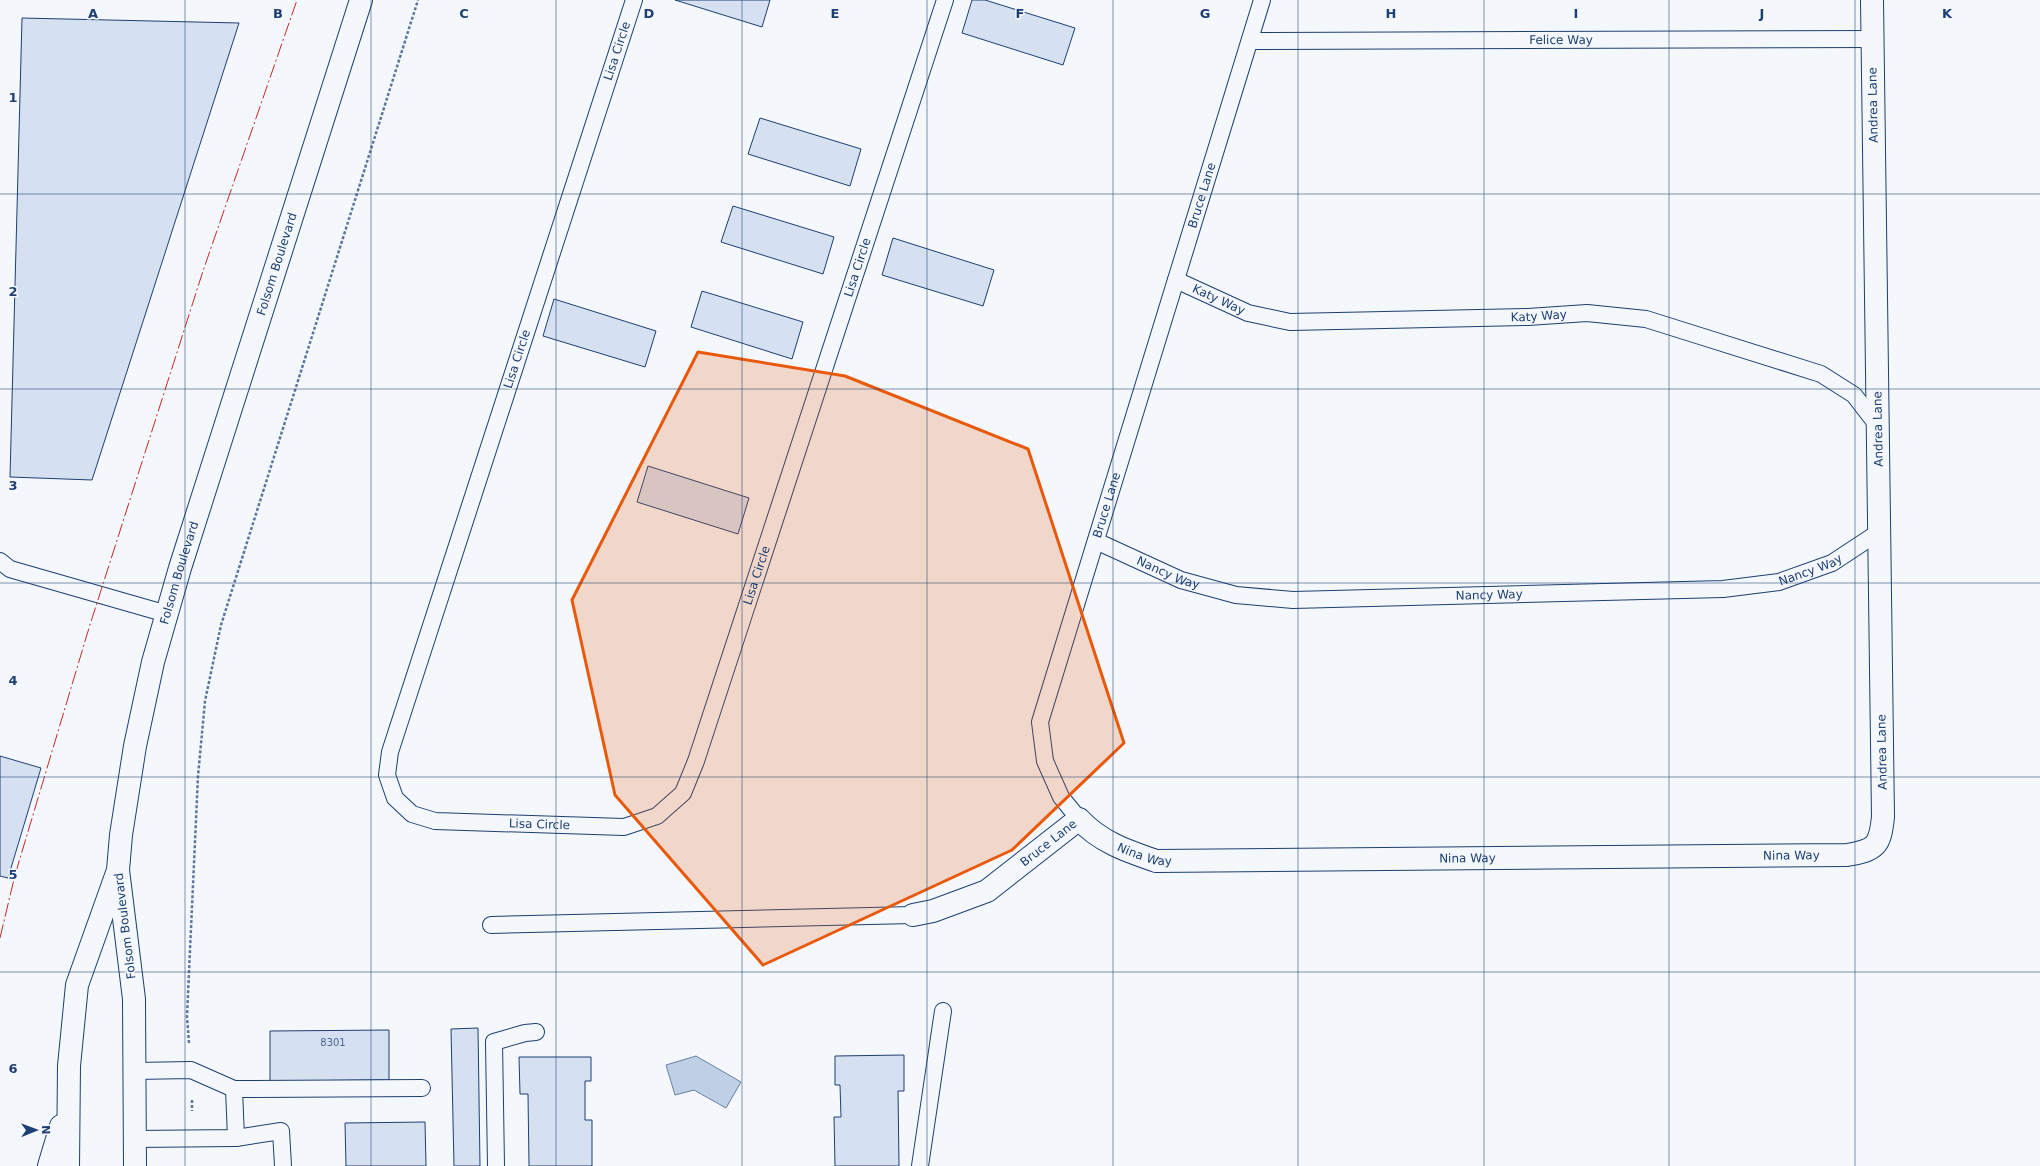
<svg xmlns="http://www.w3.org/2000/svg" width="2040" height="1166" viewBox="0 0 2040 1166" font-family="'DejaVu Sans',sans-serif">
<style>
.water{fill:#bed0e5;stroke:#687fa3}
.building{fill:#d5e0f0;stroke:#1d3f73}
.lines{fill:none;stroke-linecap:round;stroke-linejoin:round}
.lane-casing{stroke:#1d3f73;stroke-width:18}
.street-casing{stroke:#1d3f73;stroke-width:24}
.primary-casing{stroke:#1d3f73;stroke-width:24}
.path{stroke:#5e769c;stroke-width:2.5;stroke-dasharray:3 2;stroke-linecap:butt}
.lane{stroke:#f4f7fb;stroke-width:16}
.street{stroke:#f4f7fb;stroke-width:22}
.primary{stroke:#f4f7fb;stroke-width:22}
.power{stroke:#c62828;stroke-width:1;stroke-dasharray:14 3 2 3;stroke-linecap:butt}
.marked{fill:#e8590c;fill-opacity:0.2;stroke:#e8590c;stroke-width:3;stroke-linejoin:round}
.grid{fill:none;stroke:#1d3f73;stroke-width:1;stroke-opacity:0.55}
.labels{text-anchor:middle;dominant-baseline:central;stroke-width:3;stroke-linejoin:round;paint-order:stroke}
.number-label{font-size:10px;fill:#4b6792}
.street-label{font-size:12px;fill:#1d3f73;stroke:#f4f7fb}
.grid-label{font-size:13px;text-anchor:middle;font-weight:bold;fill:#1d3f73;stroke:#f4f7fb;stroke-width:3;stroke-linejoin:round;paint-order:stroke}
</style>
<rect width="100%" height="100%" fill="#f4f7fb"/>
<path class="water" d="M696,1056L741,1082L726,1108L694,1090L675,1095L666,1065Z"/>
<path class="building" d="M675,0H770L762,27Z
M972,0H985L1075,28L1063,65L962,33Z
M22,18L239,23L92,480L10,477Z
M760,118L861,149L850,186L748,154Z
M733,206L834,237L823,274L721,242Z
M893,238L994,270L983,306L882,275Z
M702,291L803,322L792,359L691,327Z
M554,299L656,331L645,367L543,336Z
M648,466L749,498L738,534L637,502Z
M0,756L41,768L8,878L0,876Z
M478,1028L480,1166H454L451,1029Z
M389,1030V1080L270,1081V1031Z
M904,1055V1091H898L899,1166H835L834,1117H841L840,1085H835V1056Z
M519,1057H591V1081H585V1120H592V1166H529L528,1094H520Z
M425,1122L426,1166H346L345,1123Z"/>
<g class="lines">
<defs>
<g id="lane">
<path id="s1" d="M634,0L390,752L387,775L395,798L412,814L435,821L624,827L657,816L683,793L696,761L945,0"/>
<path id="s2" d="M1250,41L1873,39"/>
<path id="s3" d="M1176,280L1248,313L1290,322L1528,317L1587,313L1646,319L1821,374L1854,395L1878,426"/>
<path id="s4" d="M1096,541L1181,580L1236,595L1293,600L1723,589L1779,582L1832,563L1879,532"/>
<path d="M0,561L10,569L167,614"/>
<path id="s5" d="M1079,819L1061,797L1045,761L1040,722L1262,0"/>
<path d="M491,925L913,915"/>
<path d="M135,1071L191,1070L234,1089L422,1088"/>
<path d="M234,1089L236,1138"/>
<path d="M135,1139L236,1138L281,1131L283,1166"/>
<path d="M496,1166L494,1042L525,1033L536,1032"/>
<path d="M920,1166L943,1011"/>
</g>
<g id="street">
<path id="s6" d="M913,915L933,911L987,891L1079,819C1100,842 1127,851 1156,861L1847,855C1876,850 1880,846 1883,817L1872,0"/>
</g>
<g id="primary">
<path d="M49,1166L61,1126"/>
<path d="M68,1166L69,1066L77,985L117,873"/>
<path id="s7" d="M135,1166L134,999L118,870L121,835L135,746L153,662L180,568L361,0"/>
</g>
</defs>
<use href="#lane" class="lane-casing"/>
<use href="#street" class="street-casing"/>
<use href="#primary" class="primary-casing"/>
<path class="path" d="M189,1043L187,1016L198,776L205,701L221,625L418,0
M192,1100V1111"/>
<use href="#lane" class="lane"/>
<use href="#street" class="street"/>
<use href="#primary" class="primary"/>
<path class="power" d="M0,938L15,875L89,628L203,271L297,0"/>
</g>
<path class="marked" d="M698,352L845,376L1028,449L1124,743L1012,850L763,965L615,795L572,600Z"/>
<path class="grid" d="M185,0V1166M371,0V1166M556,0V1166M742,0V1166M927,0V1166M1113,0V1166M1298,0V1166M1484,0V1166M1669,0V1166M1855,0V1166M0,194H2040M0,389H2040M0,583H2040M0,777H2040M0,972H2040"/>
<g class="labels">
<g class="number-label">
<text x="333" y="1042">8301</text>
</g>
<g class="street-label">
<text stroke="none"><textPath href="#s2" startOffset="311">Felice Way</textPath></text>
<text transform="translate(617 51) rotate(-72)">Lisa Circle</text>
<text transform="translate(1873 105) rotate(-91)">Andrea Lane</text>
<text stroke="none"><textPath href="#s5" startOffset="658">Bruce Lane</textPath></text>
<text stroke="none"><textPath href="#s7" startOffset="925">Folsom Boulevard</textPath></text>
<text stroke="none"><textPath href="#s1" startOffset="1698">Lisa Circle</textPath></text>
<text stroke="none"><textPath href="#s3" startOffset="47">Katy Way</textPath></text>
<text stroke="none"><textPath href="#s3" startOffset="371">Katy Way</textPath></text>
<text transform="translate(517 359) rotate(-72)">Lisa Circle</text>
<text transform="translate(1878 429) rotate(-91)">Andrea Lane</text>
<text stroke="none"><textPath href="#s5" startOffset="334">Bruce Lane</textPath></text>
<text stroke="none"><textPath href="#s4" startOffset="728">Nancy Way</textPath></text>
<text stroke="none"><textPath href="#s4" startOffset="79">Nancy Way</textPath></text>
<text stroke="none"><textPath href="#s7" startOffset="601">Folsom Boulevard</textPath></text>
<text stroke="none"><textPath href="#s1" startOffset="1374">Lisa Circle</textPath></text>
<text stroke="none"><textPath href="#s4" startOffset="404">Nancy Way</textPath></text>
<text transform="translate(1882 752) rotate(-91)">Andrea Lane</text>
<text stroke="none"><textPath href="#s1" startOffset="990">Lisa Circle</textPath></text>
<text stroke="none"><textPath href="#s6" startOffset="156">Bruce Lane</textPath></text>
<text stroke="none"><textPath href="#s6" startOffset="271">Nina Way</textPath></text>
<text stroke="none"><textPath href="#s6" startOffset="919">Nina Way</textPath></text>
<text stroke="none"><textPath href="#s6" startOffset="595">Nina Way</textPath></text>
<text transform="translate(125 926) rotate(-97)">Folsom Boulevard</text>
</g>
</g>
<g class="grid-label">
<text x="93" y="18">A</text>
<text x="278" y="18">B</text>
<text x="464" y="18">C</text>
<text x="649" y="18">D</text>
<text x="835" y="18">E</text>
<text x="1020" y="18">F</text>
<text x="1205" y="18">G</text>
<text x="1391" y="18">H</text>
<text x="1576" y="18">I</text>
<text x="1762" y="18">J</text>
<text x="1947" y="18">K</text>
<text x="13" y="102">1</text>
<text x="13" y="296">2</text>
<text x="13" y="490">3</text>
<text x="13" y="685">4</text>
<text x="13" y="879">5</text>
<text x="13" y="1073">6</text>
</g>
<g transform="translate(36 1130) rotate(89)" stroke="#f4f7fb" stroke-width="3" paint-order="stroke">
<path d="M0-3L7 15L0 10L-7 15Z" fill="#1d3f73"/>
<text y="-6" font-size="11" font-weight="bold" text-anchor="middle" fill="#1d3f73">N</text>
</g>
</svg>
